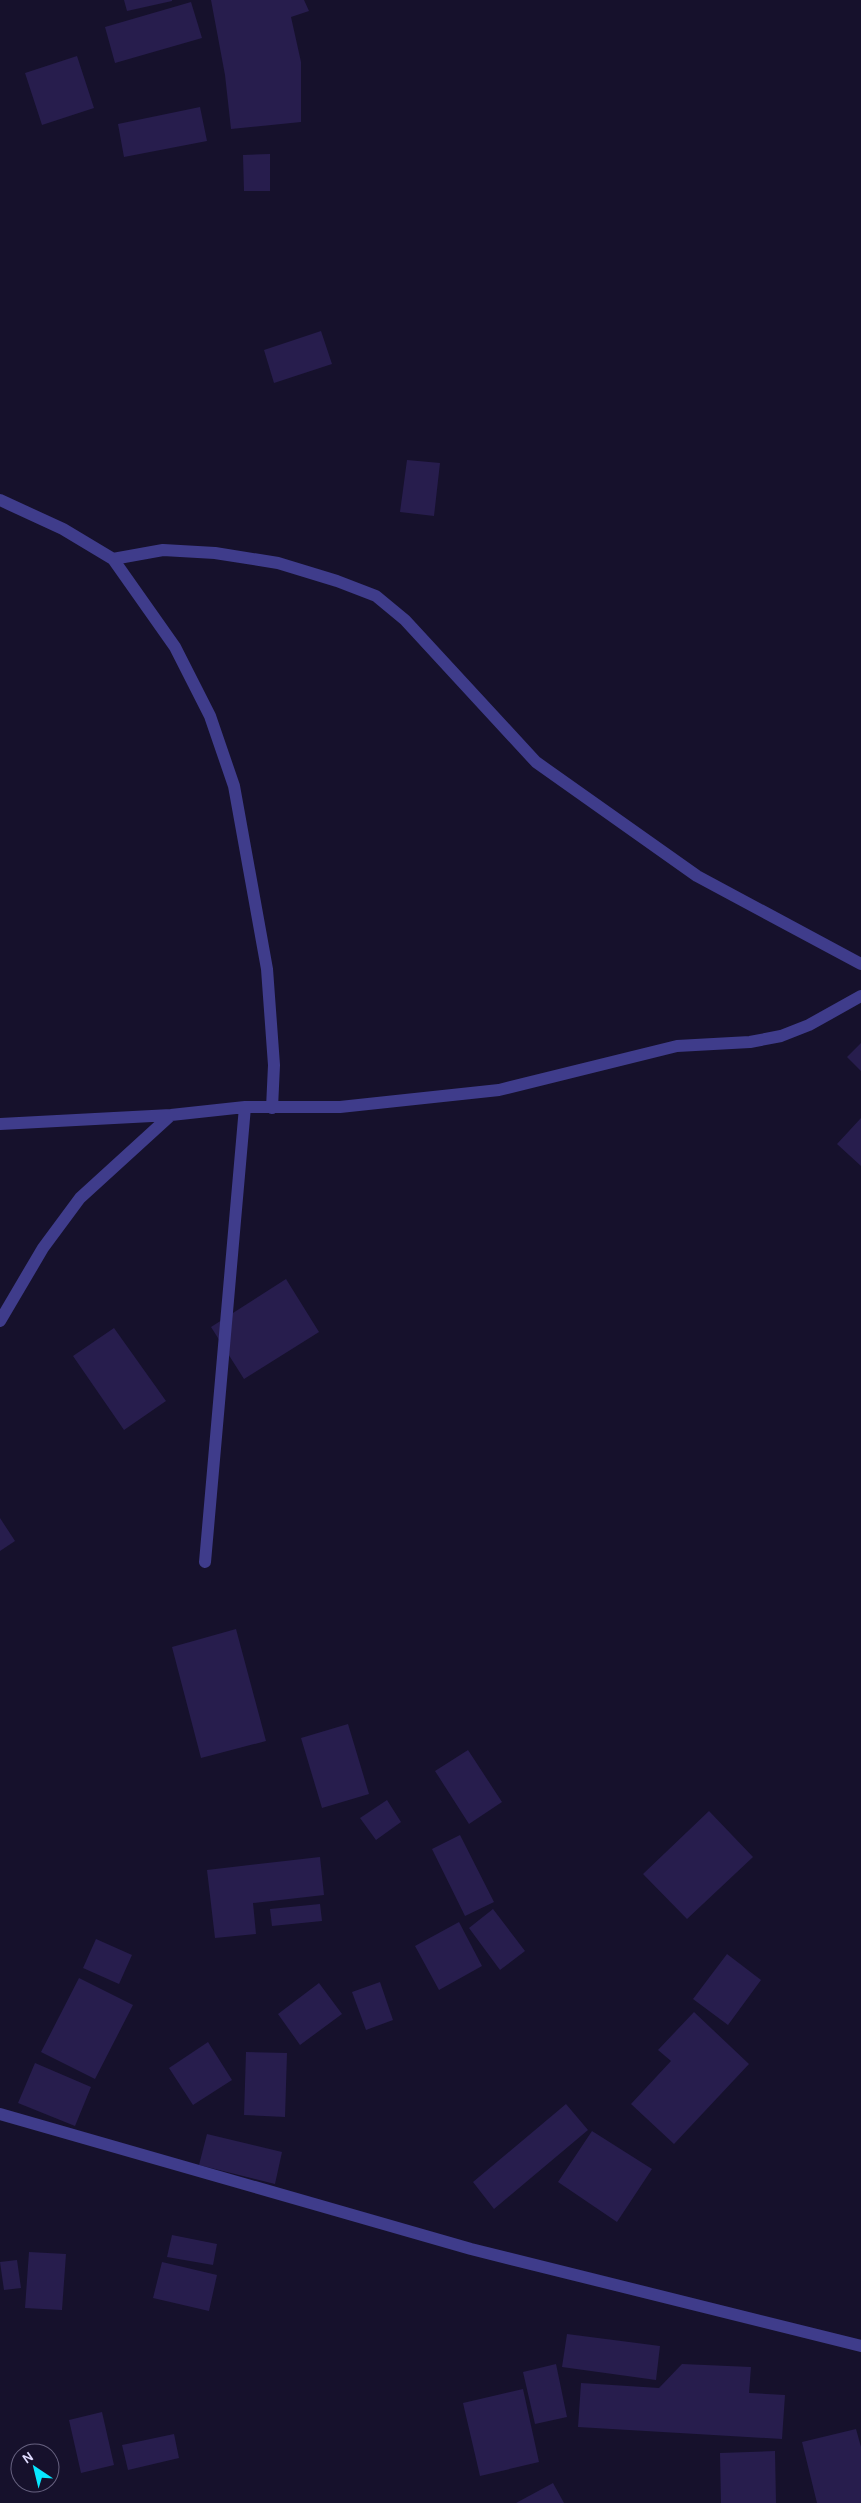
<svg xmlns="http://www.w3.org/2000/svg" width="861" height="2503" viewBox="0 0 861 2503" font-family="Karla,sans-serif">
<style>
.building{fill:#271d4d}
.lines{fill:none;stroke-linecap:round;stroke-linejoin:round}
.street{stroke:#3f3c8b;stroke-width:12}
</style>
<rect width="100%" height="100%" fill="#16112c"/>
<path class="building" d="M124,0H172V1L127,11Z
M211,0H304L309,11L291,17L301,62V122L231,129L225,75Z
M191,2L202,38L115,63L105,27Z
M77,56L94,108L42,125L25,73Z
M200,107L207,141L124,157L118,124Z
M270,154V191H244L243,155Z
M321,331L332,364L274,383L264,350Z
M407,460L440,463L434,516L400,512Z
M861,1043V1071L847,1057Z
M861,1118V1166L837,1144Z
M286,1279L319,1332L244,1379L211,1327Z
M114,1328L166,1401L124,1430L73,1356Z
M0,1518L15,1541L0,1551Z
M236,1629L266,1741L201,1758L172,1647Z
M348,1724L369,1794L322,1808L301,1738Z
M468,1750L502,1802L469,1824L435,1771Z
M387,1800L401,1822L376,1840L360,1818Z
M709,1811L753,1857L687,1919L643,1874Z
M460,1835L494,1902L465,1916L432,1849Z
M320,1857L324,1895L253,1903L256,1934L215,1938L207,1870Z
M320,1904L322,1921L272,1926L270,1909Z
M493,1909L525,1951L500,1970L469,1928Z
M459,1922L482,1966L439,1990L415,1946Z
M96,1939L132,1955L119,1984L83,1968Z
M727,1954L761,1980L728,2025L693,1999Z
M79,1978L133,2005L95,2079L41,2052Z
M380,1982L393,2020L366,2030L352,1992Z
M319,1983L342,2014L300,2045L278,2014Z
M694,2012L749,2064L674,2144L631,2104L671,2061L658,2050Z
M208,2042L232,2080L193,2105L169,2068Z
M246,2052L287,2053L285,2117L244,2115Z
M35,2063L91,2087L75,2126L18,2103Z
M566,2104L588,2130L494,2209L473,2182Z
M592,2131L652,2169L617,2222L558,2182Z
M207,2134L282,2152L275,2184L199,2165Z
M172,2235L217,2244L213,2265L167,2257Z
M29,2252L66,2254L62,2310L25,2308Z
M17,2260L21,2288L4,2290L0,2262Z
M162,2262L217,2275L209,2311L153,2298Z
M567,2334L660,2346L656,2380L562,2367Z
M556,2364L567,2417L535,2424L523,2372Z
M682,2364L751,2367L749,2393L785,2395L782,2439L578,2427L581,2383L659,2388Z
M523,2389L539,2462L480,2476L463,2403Z
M102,2412L114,2465L81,2473L69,2420Z
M856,2429L861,2447V2503H817L802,2442Z
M174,2434L179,2458L128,2470L122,2445Z
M775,2451L776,2503H721L720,2453Z
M553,2483L564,2503H516Z"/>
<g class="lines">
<path class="street" d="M0,500L63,529L113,559L175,647L210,716L234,786L267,969L274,1065L272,1108
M113,559L163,550L215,553L278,563L337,581L376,596L405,620L536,762L697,876L861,964
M0,1124L171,1115L245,1107H340L499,1090L677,1046L750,1042L781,1036L809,1025L861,996
M0,1321L43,1248L80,1198L171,1115
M205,1562L245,1107
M0,2114L471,2249L861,2346"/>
</g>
<g transform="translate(35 2468) rotate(325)"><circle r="24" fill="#16112c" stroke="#676280"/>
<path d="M0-4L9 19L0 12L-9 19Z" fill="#08e8ff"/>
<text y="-8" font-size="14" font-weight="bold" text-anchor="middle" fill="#e0dcff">N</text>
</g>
</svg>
